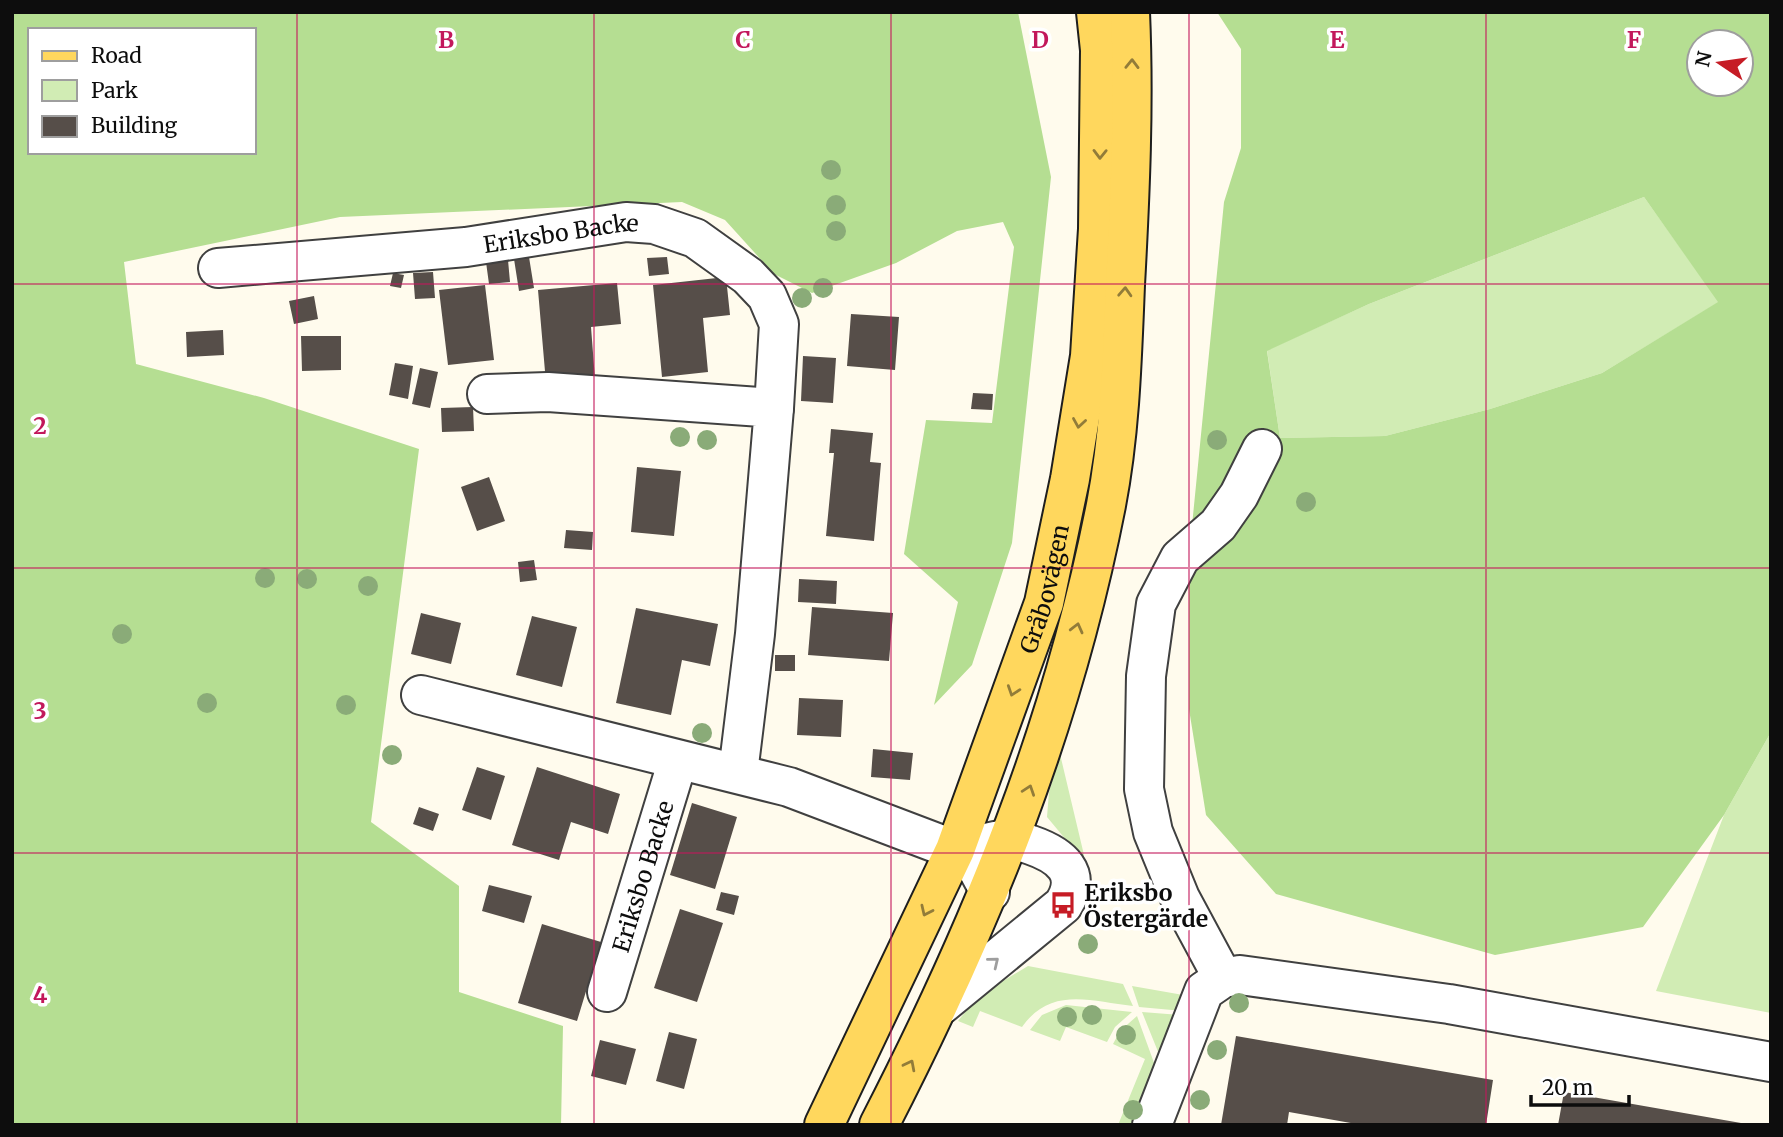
<svg xmlns="http://www.w3.org/2000/svg" width="1783" height="1137" viewBox="0 0 1783 1137" font-family="Merriweather,serif">
<style>
.green{fill:#d1ecb4}
.forest{fill:#b5de92;fill-rule:evenodd}
.building{fill:#564e49}
.lines{fill:none;stroke-linecap:round;stroke-linejoin:round}
.minor-casing{stroke:#404040;stroke-width:42}
.major-casing{stroke:#1e1e1e;stroke-width:42}
.minor{stroke:#fff;stroke-width:38}
.major{stroke:#ffd75d;stroke-width:38}
.tree{fill:#8aab78}
.oneway{stroke:#927c39}
.oneway2{stroke:#9e9e9e}
.grid{fill:none;stroke:#c2185b;stroke-width:2;stroke-opacity:0.55}
.labels{text-anchor:middle;dominant-baseline:central;stroke-width:7;stroke-linejoin:round;paint-order:stroke}
.street-label{font-size:23px;fill:#0d0d0d;stroke:#fff}
.poi-label{font-size:23px;font-weight:bold;fill:#0d0d0d;stroke:#fff;text-anchor:start}
.grid-label{font-size:23px;text-anchor:middle;font-weight:bold;fill:#c2185b;stroke:#fff;stroke-width:7;stroke-linejoin:round;paint-order:stroke}
</style>
<rect width="100%" height="100%" fill="#fffbed"/>
<path class="green" d="M1644,197L1719,302L1602,373L1490,409L1385,436L1280,438L1267,350L1369,304Z
M1771,732V1013L1656,991L1724,815Z
M1060,754L1084,855L1082,859L1047,817L1049,792Z
M1028,966L1123,984L1133,1006C1090,1001 1051,986 1022,1027L980,1011L973,1027L958,1021L978,996Z
M1132,986L1189,996L1183,1011L1139,1007Z
M1066,1005L1132,1012L1115,1027L1107,1042L1066,1027L1060,1041L1030,1030L1042,1015Z
M1142,1012L1180,1015L1163,1064Z
M1137,1016L1157,1071L1137,1125H1118L1145,1059L1113,1044L1120,1031Z"/>
<path class="forest" d="M12,12H1018L1051,177L1012,543L972,665L934,705L958,602L904,554L926,420L992,423L1014,247L1003,222L957,231L896,263L812,293L774,274L725,220L682,202L340,217L124,262L136,364L264,398L419,449L371,822L459,886V992L563,1026L561,1125H12ZM30,30H254V152H30Z
M1217,12H1771V732L1724,815L1643,927L1495,955L1276,894L1206,815L1189,709V556L1224,202L1241,148V49ZM1699,42H1741V84H1699ZM1644,197L1718,302L1602,373L1490,409L1385,436L1280,438L1267,351L1369,304Z"/>
<path class="building" d="M529,257L534,288L519,291L514,259Z
M667,257L669,274L649,276L647,258Z
M508,260L510,282L489,284L486,262Z
M433,272L435,298L415,299L413,273Z
M393,273L404,275L401,288L390,286Z
M726,277L730,315L703,318L708,372L662,377L653,285Z
M617,283L621,324L591,327L595,379L546,383L538,290Z
M485,285L494,360L448,365L439,290Z
M314,296L318,319L294,324L289,301Z
M851,314L899,317L895,370L847,366Z
M223,330L224,355L187,357L186,332Z
M301,336H341V370L302,371Z
M803,356L836,358L833,403L801,401Z
M395,363L413,366L408,399L389,395Z
M420,368L438,372L430,408L412,404Z
M973,393L993,394L992,410L971,409Z
M473,407L474,431L442,432L441,408Z
M831,429L873,433L870,462L881,463L874,541L826,536L834,453H829Z
M637,467L681,471L674,536L631,532Z
M489,477L505,521L477,531L461,487Z
M566,530L593,532L592,550L564,548Z
M534,560L537,580L520,582L518,562Z
M799,579L837,581L836,604L798,602Z
M812,607L893,613L889,661L808,655Z
M636,608L718,624L710,666L682,660L671,715L616,703Z
M421,613L461,623L451,664L411,654Z
M532,616L577,627L562,687L516,675Z
M775,655H795V671H775Z
M799,698L843,700L841,737L797,735Z
M873,749L913,753L910,780L871,777Z
M477,767L505,776L491,820L462,810Z
M537,767L620,794L608,834L571,822L559,860L512,845Z
M692,803L737,817L715,889L670,875Z
M419,807L439,814L433,831L413,824Z
M489,885L532,896L524,923L482,911Z
M721,892L739,896L734,915L716,910Z
M680,909L723,923L697,1002L654,988Z
M542,924L601,942L577,1021L518,1003Z
M669,1032L697,1039L684,1089L656,1081Z
M1236,1036L1493,1080L1486,1125H1362L1289,1112L1287,1125H1221Z
M600,1040L636,1049L626,1085L591,1076Z
M1564,1092L1741,1123V1125H1558Z"/>
<g class="lines">
<defs>
<g id="minor">
<path id="s1" d="M218,268L466,247L626,222L654,224L695,238L748,276L767,296L779,324L774,408"/>
<path d="M487,394L548,392L774,408L755,634L738,773"/>
<path d="M421,695L789,787L955,850L977,868L990,892"/>
<path d="M1223,978L1180,898L1153,832L1144,789L1146,676L1156,604L1180,558L1218,525L1239,495L1262,449"/>
<path id="s2" d="M607,992L678,760"/>
<path d="M941,1005L1063,905C1084,873 1060,855 1031,845C1025,843 1017,839 1010,839C1000,839 988,843 977,845"/>
<path d="M1152,1125L1204,991L1223,978L1240,975L1449,1004L1771,1062"/>
</g>
<g id="major">
<path id="s3" d="M824,1125L955,850L1044,603L1070,479L1090,356L1098,229L1100,50L1096,12"/>
<path d="M879,1125C983,923 1062,729 1106,505C1120,432 1122,359 1125,285C1130,194 1134,103 1130,12"/>
</g>
</defs>
<use href="#minor" class="minor-casing"/>
<use href="#major" class="major-casing"/>
<use href="#minor" class="minor"/>
<use href="#major" class="major"/>
</g>
<g class="tree">
<circle cx="831" cy="170" r="10"/>
<circle cx="836" cy="205" r="10"/>
<circle cx="836" cy="231" r="10"/>
<circle cx="823" cy="288" r="10"/>
<circle cx="802" cy="298" r="10"/>
<circle cx="680" cy="437" r="10"/>
<circle cx="707" cy="440" r="10"/>
<circle cx="1217" cy="440" r="10"/>
<circle cx="1306" cy="502" r="10"/>
<circle cx="265" cy="578" r="10"/>
<circle cx="307" cy="579" r="10"/>
<circle cx="368" cy="586" r="10"/>
<circle cx="122" cy="634" r="10"/>
<circle cx="207" cy="703" r="10"/>
<circle cx="346" cy="705" r="10"/>
<circle cx="702" cy="733" r="10"/>
<circle cx="392" cy="755" r="10"/>
<circle cx="1088" cy="944" r="10"/>
<circle cx="1239" cy="1003" r="10"/>
<circle cx="1092" cy="1015" r="10"/>
<circle cx="1067" cy="1017" r="10"/>
<circle cx="1126" cy="1035" r="10"/>
<circle cx="1217" cy="1050" r="10"/>
<circle cx="1200" cy="1100" r="10"/>
<circle cx="1133" cy="1110" r="10"/>
</g>
<defs><path id="oneway-chevron" d="M-2-3.5L2.5 0L-2 3.5" fill="none" stroke-width="1.6" stroke-linecap="round" stroke-linejoin="round" transform="scale(1.75)"/></defs>
<g class="oneway">
<use href="#oneway-chevron" transform="translate(1132 64) rotate(-89)"/>
<use href="#oneway-chevron" transform="translate(1100 154) rotate(91)"/>
<use href="#oneway-chevron" transform="translate(1125 292) rotate(-87)"/>
<use href="#oneway-chevron" transform="translate(1079 423) rotate(99)"/>
<use href="#oneway-chevron" transform="translate(1077 628) rotate(-76)"/>
<use href="#oneway-chevron" transform="translate(1013 691) rotate(109)"/>
<use href="#oneway-chevron" transform="translate(1029 790) rotate(-71)"/>
<use href="#oneway-chevron" transform="translate(926 911) rotate(115)"/>
<use href="#oneway-chevron" transform="translate(910 1065) rotate(-63)"/>
</g>
<use class="oneway2" href="#oneway-chevron" transform="translate(994 962) rotate(-39)"/>
<path class="grid" d="M297,12V1125M594,12V1125M891,12V1125M1189,12V1125M1486,12V1125M12,284H1771M12,568H1771M12,853H1771"/>
<defs>
<symbol id="bus-bare" viewBox="-9 -9 18 18"><path d="M-5-6H5V4H4V6H2V4H-2V6H-4V4H-5ZM-3.5-4V0h7V-4ZM-3.5 1.2v1.5H-2V1.2ZM2 1.2v1.5H3.5V1.2Z" fill="#c61c25" stroke="#fff" stroke-width="2.5" paint-order="stroke"/></symbol>
</defs>
<g fill-rule="evenodd">
<use href="#bus-bare" x="1044" y="886" width="38" height="38"/>
</g>
<g class="labels">
<g class="street-label">
<text stroke="none"><textPath href="#s1" startOffset="345">Eriksbo Backe</textPath></text>
<text stroke="none"><textPath href="#s3" startOffset="581">Gråbovägen</textPath></text>
<text stroke="none"><textPath href="#s2" startOffset="121">Eriksbo Backe</textPath></text>
</g>
<g class="poi-label">
<text x="1084" y="892">Eriksbo<tspan x="1084" dy="26">Östergärde</tspan></text>
</g>
</g>
<g class="grid-label">
<text x="446" y="48">B</text>
<text x="743" y="48">C</text>
<text x="1040" y="48">D</text>
<text x="1337" y="48">E</text>
<text x="1634" y="48">F</text>
<text x="40" y="434">2</text>
<text x="40" y="719">3</text>
<text x="40" y="1003">4</text>
</g>
<rect width="1783" height="1137" fill="none" stroke="#0d0d0d" stroke-width="28"/>
<rect x="28" y="28" width="228" height="126" fill="#ffffff" stroke="#9e9e9e" stroke-width="2"/>
<rect x="42" y="51" width="35" height="10" fill="#ffd75d" stroke="#9e9e9e" stroke-width="2"/>
<text x="91" y="63" font-size="21" fill="#0d0d0d">Road</text>
<rect x="42" y="80" width="35" height="21" fill="#d1ecb4" stroke="#9e9e9e" stroke-width="2"/>
<text x="91" y="98" font-size="21" fill="#0d0d0d">Park</text>
<rect x="42" y="116" width="35" height="21" fill="#564e49" stroke="#9e9e9e" stroke-width="2"/>
<text x="91" y="133" font-size="21" fill="#0d0d0d">Building</text>
<g transform="translate(1720 63) rotate(283)"><circle r="33" fill="#ffffff" stroke="#9e9e9e" stroke-width="2"/>
<path d="M0-5L12 26L0 18L-12 26Z" fill="#c61c25"/>
<text y="-10" font-size="19" font-weight="bold" text-anchor="middle" fill="#0d0d0d">N</text>
</g>
<path d="M1531 1095v10h98v-10" fill="none" stroke="#0d0d0d" stroke-width="3.5"/>
<text x="1542" y="1095" font-size="21" fill="#0d0d0d" stroke="#ffffff" stroke-width="5" paint-order="stroke">20 m</text>
</svg>
